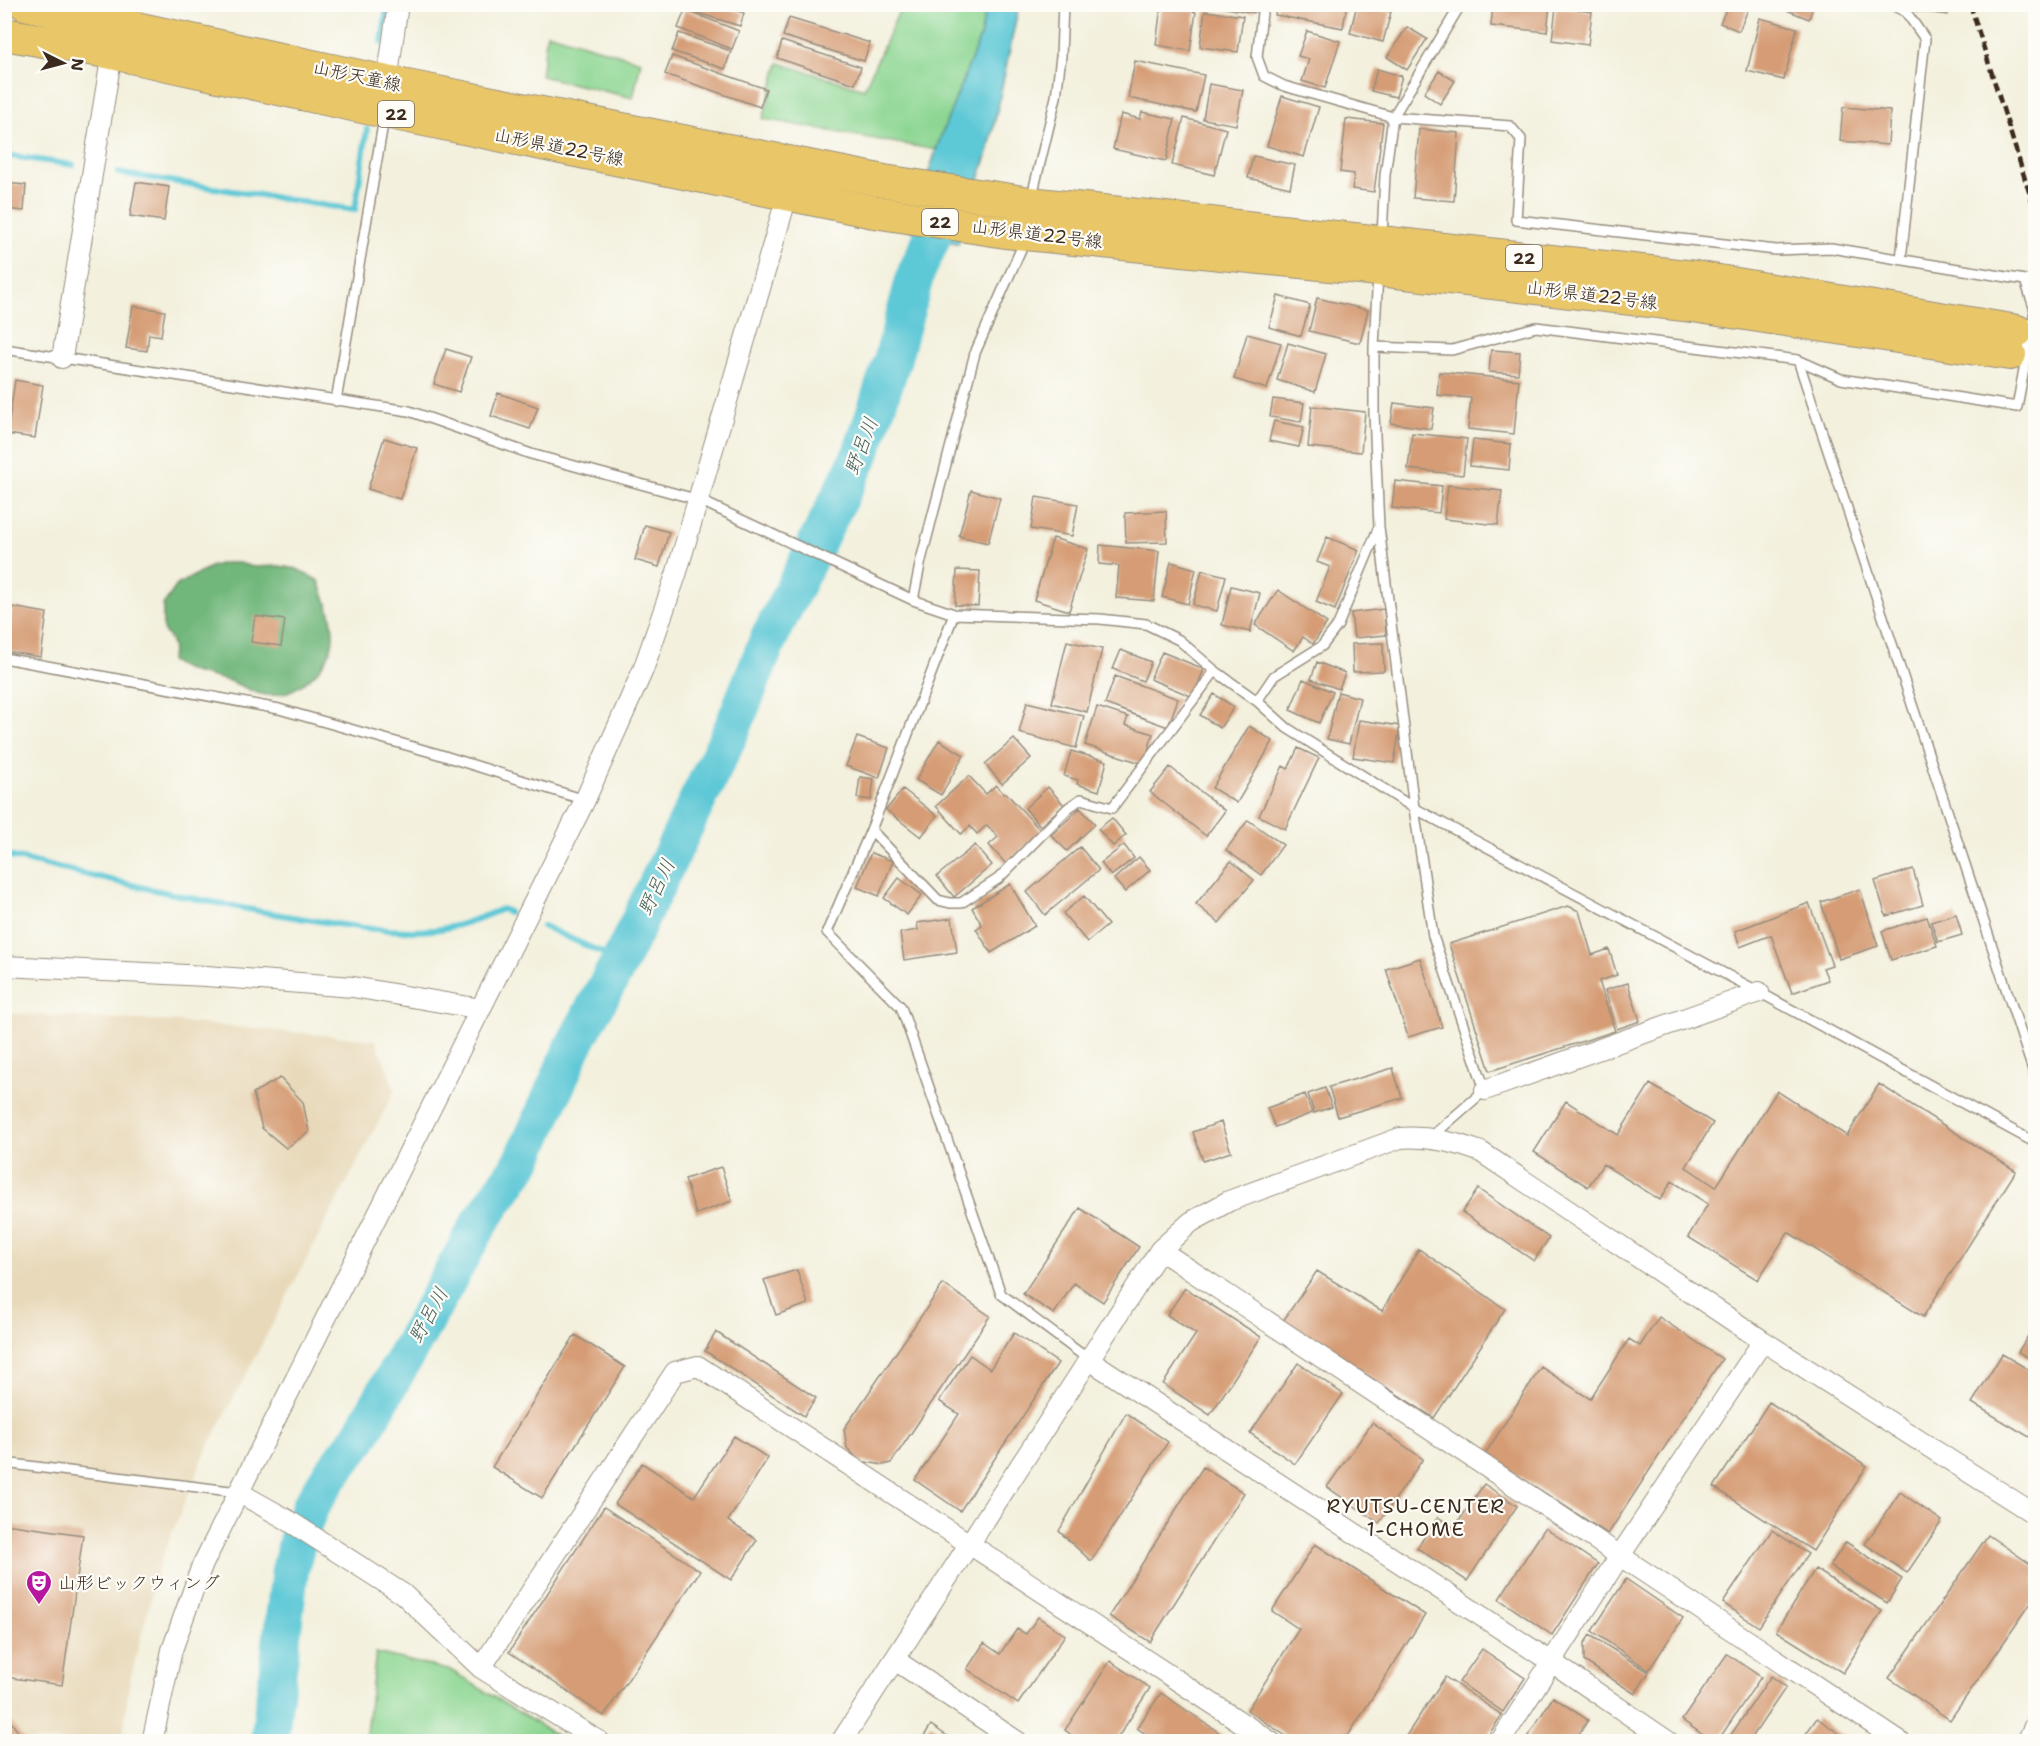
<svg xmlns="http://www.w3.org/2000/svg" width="2040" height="1746" viewBox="0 0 2040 1746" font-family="'Shantell Sans','Klee One',sans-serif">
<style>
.built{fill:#e8d9ba}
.green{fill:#8cd692;stroke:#648058;stroke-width:1.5}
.forest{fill:#71b77c;stroke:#56704d;stroke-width:1.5}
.water{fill:#5dc8d6;stroke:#4c797a;stroke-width:1.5}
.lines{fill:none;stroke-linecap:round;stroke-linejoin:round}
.stream{stroke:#5dc8d6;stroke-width:6}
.river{stroke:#5dc8d6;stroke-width:38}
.building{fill:#d59c75}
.service-casing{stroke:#978d7e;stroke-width:12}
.minor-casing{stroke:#978d7e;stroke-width:22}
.primary-casing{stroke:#978d7e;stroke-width:34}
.service{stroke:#fff;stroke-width:9}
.minor{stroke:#fff;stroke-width:20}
.primary{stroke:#e9c769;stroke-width:32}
.rail{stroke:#3b2a1e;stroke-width:4.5;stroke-dasharray:9 4.5;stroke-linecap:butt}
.labels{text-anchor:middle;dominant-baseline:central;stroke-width:4.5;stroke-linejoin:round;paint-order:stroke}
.shield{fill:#fdfcf7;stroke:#75695f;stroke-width:1.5}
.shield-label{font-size:16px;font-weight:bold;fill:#3b2a1e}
.street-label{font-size:18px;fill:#3b2a1e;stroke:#fdfcf7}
.poi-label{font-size:18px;fill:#3b2a1e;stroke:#fdfcf7;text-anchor:start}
.water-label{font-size:20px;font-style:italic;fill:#47615e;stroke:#fdfcf7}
.neighbourhood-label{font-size:20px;letter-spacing:1.5px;fill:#3b2a1e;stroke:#fdfcf7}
</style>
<rect width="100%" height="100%" fill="#fdfcf7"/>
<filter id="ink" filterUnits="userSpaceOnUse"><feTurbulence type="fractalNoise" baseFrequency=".0167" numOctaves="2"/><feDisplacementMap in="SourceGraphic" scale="12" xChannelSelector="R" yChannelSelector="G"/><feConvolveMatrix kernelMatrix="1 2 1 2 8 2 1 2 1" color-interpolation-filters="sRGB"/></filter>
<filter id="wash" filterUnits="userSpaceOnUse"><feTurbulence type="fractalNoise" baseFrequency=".008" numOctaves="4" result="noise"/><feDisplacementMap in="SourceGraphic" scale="24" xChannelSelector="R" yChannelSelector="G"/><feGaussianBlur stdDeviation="1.35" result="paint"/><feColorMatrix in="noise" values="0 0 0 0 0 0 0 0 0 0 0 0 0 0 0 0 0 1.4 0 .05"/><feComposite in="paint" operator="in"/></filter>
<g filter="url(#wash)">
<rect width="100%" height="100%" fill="#f3f0dd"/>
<path class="built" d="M4,1013L179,1022L376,1040L395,1090L205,1453L161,1560L130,1679L122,1741H5Z"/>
<path class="green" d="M902,5H987L980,37L936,150L763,119L779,63L864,89Z
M547,33L641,61L633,98L541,76Z
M376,1653L452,1671L565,1741H365Z"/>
<path class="forest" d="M224,563H239L253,567L279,566L297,569L319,581C325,598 333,616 333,634C334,663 302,692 274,695C256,697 242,684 226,680C205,674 189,674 170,661L173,649L170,639L163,630V605L177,585L212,566Z"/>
<path class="water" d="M987,5H1019L989,149L958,244L910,230L939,141L980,37Z"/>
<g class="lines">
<path class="stream" d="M382,43L388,4
M4,155L73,165
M118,173L355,210L367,129
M4,855C100,878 196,901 293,917C338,924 386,934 433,930C456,928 480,918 502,909L509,912
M543,926L620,961"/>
<path class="river" d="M269,1742L290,1570L298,1538L310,1507L329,1477L360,1437L481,1221L523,1160L574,1045L620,961L732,729L768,640L861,454L892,361L916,273L931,240L938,210L946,188"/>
</g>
<g id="blocks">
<path class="building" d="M682,4H715L744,13L740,26L681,8Z
M1277,4H1347L1343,28L1275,15Z
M1357,4L1391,12L1383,42L1350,33Z
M1493,4H1550L1547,32L1491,26Z
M1772,4H1814L1809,19Z
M1917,4H1949L1948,15L1916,11Z
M1207,5H1255L1254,13Z
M1728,5H1750L1739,31L1720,23Z
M1161,6L1196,12L1190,51L1156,45Z
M1556,7L1592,12L1588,45L1552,40Z
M685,10L739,31L732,49L678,28Z
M1205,11L1243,16L1238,52L1200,47Z
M789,18L870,43L864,61L783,36Z
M1760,18L1797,28L1784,80L1747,71Z
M1407,27L1427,39L1407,70L1387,57Z
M1307,31L1340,41L1325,88L1302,81L1309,59L1298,56Z
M679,33L731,51L725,69L672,51Z
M782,41L861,67L855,84L777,58Z
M672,56L766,89L760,107L665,74Z
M1135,61L1204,75L1196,112L1128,98Z
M1377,69L1402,76L1396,97L1371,91Z
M1439,71L1455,81L1440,104L1424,93Z
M1209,84L1243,90L1236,125L1203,119Z
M1282,96L1319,107L1304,157L1267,146Z
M1843,107L1890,111L1888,145L1840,141Z
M1142,112L1175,119L1166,161L1113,149L1121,114L1140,119Z
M1184,118L1226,129L1214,175L1172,165Z
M1346,119L1383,123L1374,192L1352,189L1354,174L1340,172Z
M1419,129L1459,133L1454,201L1413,198Z
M1253,156L1295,165L1290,188L1248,178Z
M136,182L169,187L164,221L130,216Z
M4,183L26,185L24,211L4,209Z
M1278,296L1310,305L1301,336L1269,327Z
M1317,298L1368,310L1360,343L1309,331Z
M133,306L165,311L161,336L149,334L147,351L126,348Z
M1247,334L1281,343L1267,389L1234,379Z
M1288,343L1326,354L1315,392L1277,380Z
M446,349L471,357L459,392L434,384Z
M1491,350L1520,352L1518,374L1489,372Z
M1439,372L1519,380L1514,434L1468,429L1471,398L1437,395Z
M15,380L43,385L35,438L7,434Z
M498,393L538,407L530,429L491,416Z
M1273,399L1304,403L1301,422L1270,417Z
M1394,403L1434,408L1431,429L1391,423Z
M1312,406L1365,412L1361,452L1308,447Z
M1274,421L1304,427L1299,447L1269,441Z
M1412,433L1467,439L1463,475L1408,469Z
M384,438L417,448L400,499L368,489Z
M1473,440L1511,444L1509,470L1470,466Z
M1395,481L1442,486L1439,513L1392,508Z
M1448,485L1502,491L1498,525L1444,519Z
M971,490L1000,498L988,543L959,536Z
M1036,497L1078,504L1072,536L1031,529Z
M1166,511L1167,542L1126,543L1125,513Z
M645,525L669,532L659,567L635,560Z
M1327,537L1359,550L1335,610L1316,602L1330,567L1317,562Z
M1053,538L1088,549L1069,611L1034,600Z
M1100,545L1159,551L1154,601L1116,598L1119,566L1099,564Z
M1171,562L1196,569L1188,604L1162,597Z
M957,570L980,571L978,606L955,605Z
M1202,570L1226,576L1217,611L1193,605Z
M1231,586L1260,593L1250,632L1222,625Z
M1278,590L1327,623L1313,644L1303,637L1294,651L1255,625Z
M12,607L47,613L41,657L5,651Z
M1384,609L1386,635L1354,638L1351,613Z
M255,616L285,620L281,646L251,642Z
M1067,641L1102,649L1087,712L1052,703Z
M1383,643L1384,671L1353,672L1352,644Z
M1121,650L1151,662L1143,681L1113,669Z
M1162,652L1204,669L1193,697L1150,679Z
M1317,662L1345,673L1339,689L1311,679Z
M1115,676L1178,699L1168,727L1105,704Z
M1303,679L1333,692L1319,723L1290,710Z
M1338,692L1360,698L1349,744L1327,739Z
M1214,694L1234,707L1220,728L1200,715Z
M1027,702L1084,716L1076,748L1019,733Z
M1097,707L1128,717L1125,725L1153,734L1144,764L1085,745Z
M1359,720L1400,726L1394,763L1353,757Z
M1249,726L1273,741L1237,803L1212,788Z
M857,737L889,748L879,778L846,766Z
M1014,739L1031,758L1002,784L985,764Z
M939,740L964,755L941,795L916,780Z
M1298,748L1319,758L1285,829L1259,816L1283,766L1288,769Z
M1071,751L1107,761L1099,791L1077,784L1078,780L1064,776Z
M1170,767L1225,811L1206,836L1150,792Z
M969,776L986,794L996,785L1004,794L1006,793L1042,832L1006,864L989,845L998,837L987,825L977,834L970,826L961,834L936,806Z
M860,777L874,779L871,800L857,798Z
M1048,787L1064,805L1040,826L1025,808Z
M903,789L937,816L921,837L886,810Z
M1080,808L1095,824L1067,851L1051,835Z
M1112,818L1126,835L1113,846L1098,829Z
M1248,820L1283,845L1261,875L1226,850Z
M975,845L992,865L954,897L937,876Z
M1124,845L1134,858L1111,876L1101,863Z
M1080,847L1099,870L1045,915L1027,892Z
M871,853L893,861L879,896L857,887Z
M1139,857L1150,870L1125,892L1114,879Z
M1231,861L1254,880L1219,923L1196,904Z
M1913,869L1923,905L1886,916L1875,881Z
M899,878L922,895L907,915L884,898Z
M1010,884L1035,926L991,953L976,929L982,925L972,908Z
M1860,889L1878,946L1839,959L1821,902Z
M1084,896L1108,925L1087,942L1063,913Z
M1809,903L1832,965L1823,968L1828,980L1792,993L1771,935L1740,947L1735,931Z
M1568,906L1579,911L1592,955L1609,949L1617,975L1599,981L1615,1031L1490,1071L1449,944Z
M1956,914L1962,935L1938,942L1931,922Z
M1927,917L1937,946L1891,960L1882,931Z
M952,918L957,952L904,960L900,933L918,930L917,923Z
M1420,958L1442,1027L1408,1037L1386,969Z
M1628,983L1640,1021L1617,1029L1605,990Z
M1393,1068L1402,1098L1338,1117L1329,1087Z
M280,1078L303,1102L309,1132L286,1148L262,1128L253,1093Z
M1650,1084L1713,1123L1686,1167L1716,1187L1777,1091L1847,1136L1879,1084L2016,1171L1923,1317L1788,1232L1758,1280L1688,1237L1708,1204L1672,1181L1660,1200L1603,1164L1588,1187L1534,1152L1566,1101L1618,1135Z
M1325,1088L1332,1107L1314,1113L1308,1094Z
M1305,1094L1312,1113L1275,1127L1267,1108Z
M1221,1122L1231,1152L1203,1161L1193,1132Z
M721,1167L732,1201L696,1214L685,1179Z
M1478,1189L1549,1238L1534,1261L1462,1212Z
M1080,1208L1139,1247L1103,1302L1074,1283L1054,1314L1023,1294Z
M1419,1249L1505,1309L1434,1418L1283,1321L1317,1271L1382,1311Z
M797,1270L808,1304L776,1315L764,1280Z
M943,1284L990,1316L891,1463L883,1465L860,1461L847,1448L844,1429Z
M1185,1288L1261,1337L1210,1415L1163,1384L1196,1334L1167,1315Z
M1659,1317L1722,1359L1608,1534L1485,1454L1541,1367L1590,1399L1629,1339L1640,1346Z
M2036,1323V1362L2018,1352Z
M716,1332L816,1398L804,1416L705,1351Z
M1014,1333L1058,1363L960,1511L915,1480L959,1414L939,1401L970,1355L990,1369Z
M575,1335L625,1367L542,1498L492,1467Z
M2002,1354L2036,1374V1441L1972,1403Z
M1298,1363L1343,1394L1295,1464L1250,1433Z
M1769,1402L1867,1466L1813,1551L1714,1487Z
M1126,1413L1168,1442L1091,1561L1059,1531Z
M1372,1423L1423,1459L1379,1523L1327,1487Z
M734,1436L768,1458L728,1521L757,1540L731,1580L615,1504L642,1463L694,1497Z
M1203,1467L1244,1493L1150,1642L1109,1616Z
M1484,1484L1517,1506L1467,1581L1417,1548L1438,1517L1454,1528Z
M1900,1492L1942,1521L1907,1573L1865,1544Z
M604,1507L700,1571L604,1716L509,1652Z
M5,1524L83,1535L62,1685L5,1677Z
M1545,1528L1598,1564L1552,1635L1499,1599Z
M1772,1530L1808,1554L1759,1627L1723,1603Z
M1988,1535L2036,1568V1596L1950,1720L1889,1678Z
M1846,1542L1902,1579L1887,1603L1830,1566Z
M1315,1544L1425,1615L1344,1742H1295L1247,1710L1299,1629L1272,1611Z
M1815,1569L1882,1611L1843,1673L1776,1631Z
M1626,1579L1683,1618L1649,1670L1592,1631Z
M1038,1617L1065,1635L1018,1704L967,1669L984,1643L1000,1654L1017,1629L1026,1634Z
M1590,1635L1649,1672L1635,1694L1584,1661V1644Z
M1482,1649L1525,1678L1503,1712L1459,1682Z
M1727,1654L1761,1677L1717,1742H1713L1682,1720Z
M1110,1661L1150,1688L1115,1742H1081L1065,1730Z
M1771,1676L1786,1687L1749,1742H1726Z
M1445,1677L1502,1715L1484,1742H1402Z
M1161,1693L1233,1742H1157L1137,1728Z
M1553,1697L1588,1720L1574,1742H1524Z
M4,1713L26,1742H4Z
M1817,1718L1847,1739L1846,1742H1800Z
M931,1725L956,1742H920Z"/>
</g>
</g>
<g filter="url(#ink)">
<use href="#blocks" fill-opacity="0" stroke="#978d7e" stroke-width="1.5"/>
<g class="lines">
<defs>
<path id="service" d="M1263,4L1257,57L1264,76L1284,86L1393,117L1461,4
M1890,4L1906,12L1925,39L1901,259
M1031,200L1056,97L1061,56L1063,4
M1378,274L1374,347V413L1379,527L1414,808L1433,936L1485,1090L1430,1138
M1374,347L1452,350L1536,327L1798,360L1841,379L2017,407L2035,310L2025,280L1831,248L1776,250L1516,220L1521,139L1510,126L1393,117L1385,175L1382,236
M4,349L409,411L531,454L699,500L913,600L954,614L1100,619L1146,624L1179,640L1215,671L1257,701L1287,728L1414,808L1759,992L2036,1143
M1798,360L2036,1079
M336,401L384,118
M913,600L921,560L975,353L1025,240
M954,614L871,830L827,932L901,1007L1001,1294L1088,1359
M4,658L279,709L438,754L585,800
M1257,701L1274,676L1322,646L1338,625L1378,529
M871,830L938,900L950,903H961L998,879L1068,808L1081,799L1112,808L1215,671
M4,1463L238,1492"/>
<path id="minor" d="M387,82L398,4
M62,358L112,53L117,4
M4,966L206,976L353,987L481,1009
M1485,1090L1759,992
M1160,1250L1900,1742
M1088,1359L1553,1663L1669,1742
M238,1492L286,1519L403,1594L481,1668L600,1742
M895,1660L1018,1742
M481,1668L675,1372L698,1366L1271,1742
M152,1742L172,1650L201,1568L585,800L643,670L676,575L790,186
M841,1742L1160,1250L1191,1222L1229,1201L1400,1138C1429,1136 1454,1142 1481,1152L1763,1341L2036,1515
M1500,1742L1619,1557L1763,1341
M2027,1742L2036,1722"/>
<path id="primary" d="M25,4L387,82L884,181L1030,203L1695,277L2017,331
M4,34L112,53L385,112L874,212L1006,232L1379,270L1693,306L2010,354"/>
</defs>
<use href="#service" class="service-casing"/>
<use href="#minor" class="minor-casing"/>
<use href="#primary" class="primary-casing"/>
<use href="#service" class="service"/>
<use href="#minor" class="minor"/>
<use href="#primary" class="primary"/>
<path class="rail" d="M1970,4L2036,214"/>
</g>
</g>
<defs>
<symbol id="theatre-pin" viewBox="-11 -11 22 30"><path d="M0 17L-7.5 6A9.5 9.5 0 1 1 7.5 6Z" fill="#b5179e" stroke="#fdfcf7"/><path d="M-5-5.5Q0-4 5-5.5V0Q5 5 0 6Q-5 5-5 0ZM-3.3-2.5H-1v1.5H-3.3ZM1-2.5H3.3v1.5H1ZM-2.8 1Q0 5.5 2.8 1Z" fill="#fff"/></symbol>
</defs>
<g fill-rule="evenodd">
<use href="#theatre-pin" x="24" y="1568" width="30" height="40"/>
</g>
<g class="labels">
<g class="shield">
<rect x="378" y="101" width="36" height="26" rx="4.5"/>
<rect x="922" y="209" width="36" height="26" rx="4.5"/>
<rect x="1506" y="245" width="36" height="26" rx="4.5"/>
</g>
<g class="shield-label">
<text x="396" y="114">22</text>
<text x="940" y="222">22</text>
<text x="1524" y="258">22</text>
</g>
<g class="street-label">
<text transform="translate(357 76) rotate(12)">山形天童線</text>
<text transform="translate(559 147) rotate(11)">山形県道22号線</text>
<text transform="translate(1037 234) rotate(7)">山形県道22号線</text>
<text transform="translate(1592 295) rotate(7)">山形県道22号線</text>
</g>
<g class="poi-label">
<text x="58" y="1583">山形ビックウィング</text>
</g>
<g class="water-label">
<text transform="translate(861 446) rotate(-69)">野呂川</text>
<text transform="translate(656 887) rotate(-64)">野呂川</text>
<text transform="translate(428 1315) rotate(-61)">野呂川</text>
</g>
<g class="neighbourhood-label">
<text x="1416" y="1506">RYUTSU-CENTER<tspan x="1416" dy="23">1-CHOME</tspan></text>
</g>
</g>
<rect width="2040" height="1746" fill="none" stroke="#fdfcf7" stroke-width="24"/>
<g transform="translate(63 63) rotate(96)" stroke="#fdfcf7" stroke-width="4.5" paint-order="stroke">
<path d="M0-4.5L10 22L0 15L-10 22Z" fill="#3b2a1e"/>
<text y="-9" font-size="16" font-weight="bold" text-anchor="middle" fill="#3b2a1e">N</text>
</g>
</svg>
